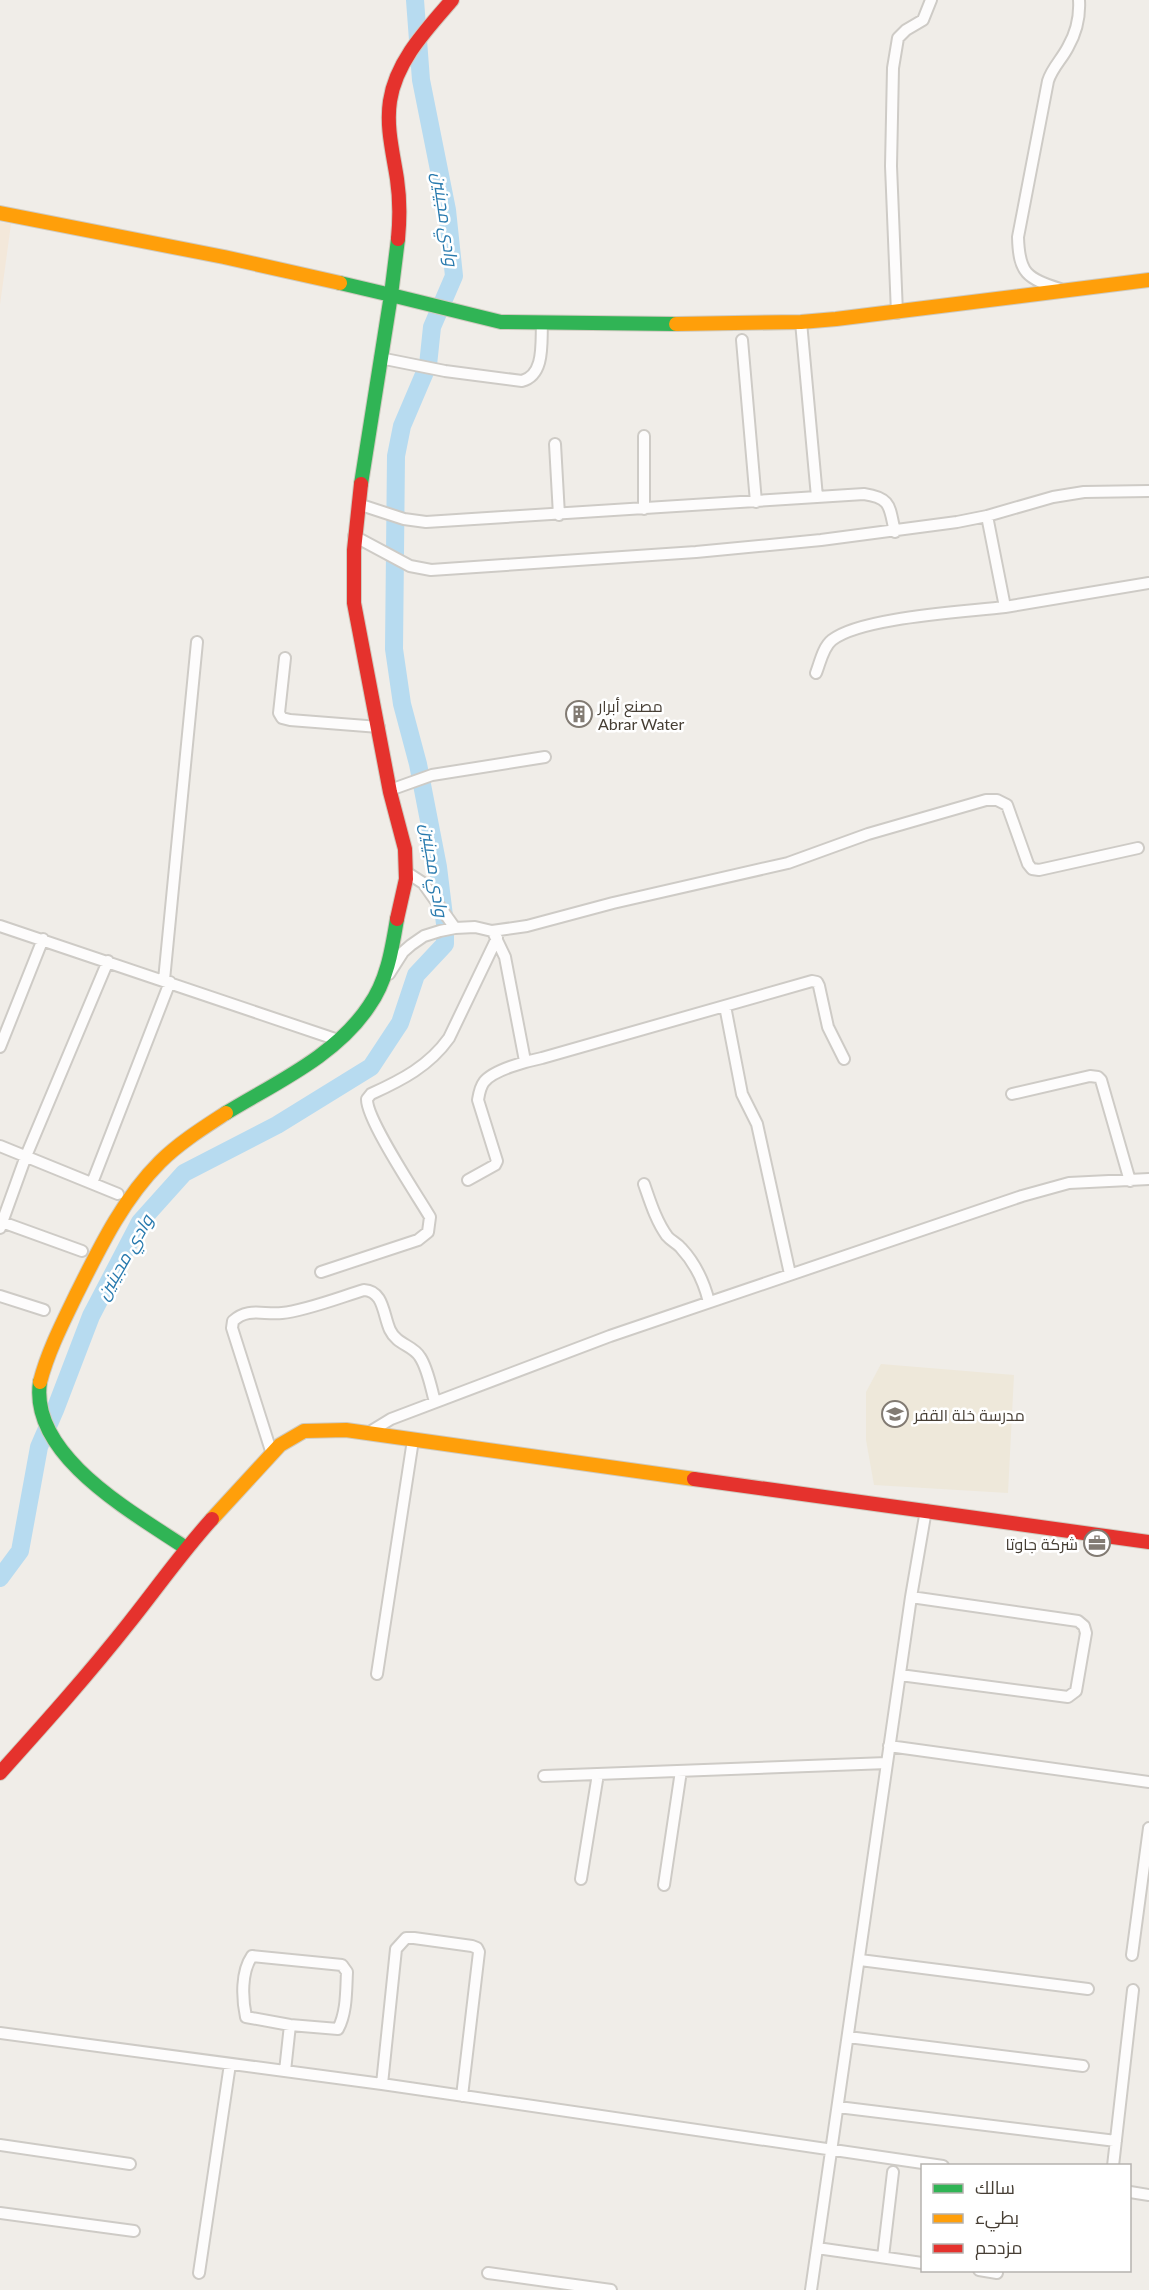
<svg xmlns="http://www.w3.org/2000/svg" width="1149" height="2290" viewBox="0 0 1149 2290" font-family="Lato,Cairo,sans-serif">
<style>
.commercial{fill:#f3e8da}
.education{fill:#eee8da}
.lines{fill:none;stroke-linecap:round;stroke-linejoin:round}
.river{stroke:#b7dbf0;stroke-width:18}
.street-casing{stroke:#cecbc6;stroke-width:14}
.fast-casing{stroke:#cfcabf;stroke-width:16}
.slow-casing{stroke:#cfcabf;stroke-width:16}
.jam-casing{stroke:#cfcabf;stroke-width:16}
.street{stroke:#fdfcfc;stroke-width:10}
.fast{stroke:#30b455;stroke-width:14}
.slow{stroke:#ff9f0a;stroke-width:14}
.jam{stroke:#e5322d;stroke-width:14}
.labels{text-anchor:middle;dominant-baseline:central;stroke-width:5;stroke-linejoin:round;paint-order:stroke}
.poi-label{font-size:16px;fill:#463e34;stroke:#fff;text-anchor:start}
.water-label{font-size:18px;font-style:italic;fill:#287aae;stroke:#fff}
</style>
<rect width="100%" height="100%" fill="#f0ede8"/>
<path class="commercial" d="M0,222L11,224L0,305Z"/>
<path class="education" d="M881,1364L1014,1375L1008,1493L874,1485L866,1440V1392Z"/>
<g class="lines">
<path class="river" d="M0,1578L20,1551L39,1447L55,1410L91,1316L140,1222L184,1173L277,1125L371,1067L400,1023L416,975L445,944V924L438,867L418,764L402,704L394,649L396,456L402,426L428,365L432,327L454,276L447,210L421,80L415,0"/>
<defs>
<path id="street" d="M1060,289C1027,278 1019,274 1018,237L1048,81C1052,68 1062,59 1068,47C1076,33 1080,16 1079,0
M897,313L891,166L893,68L898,38L906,30L923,20L931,0
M801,322L817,497
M742,340L756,502
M380,358L445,371L522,381C545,375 541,343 542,323
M644,436V509
M555,444L559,515
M358,504L404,519L426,522L864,494C892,498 889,507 895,532
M354,536L410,566L431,570L696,552L821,540L957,522L987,516L1053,497L1084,492L1149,491
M1005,607L1149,583
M285,658L279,713L282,718L290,720L379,727
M816,673C820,663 823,647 832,640C861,617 965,612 1005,607L987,516
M390,790L432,775L545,757
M406,872L423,883L455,928
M0,926L338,1040
M494,934L505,957L525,1061
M389,974L403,952L411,945L424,936L440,931L455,928L475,927L492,931L527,926L613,903L788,863L868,834L986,800H997L1007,805L1028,864L1032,869L1039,870L1138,848
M164,980L197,642
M725,1006L742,1094L757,1124L790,1274
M0,1047L43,939
M1012,1094L1090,1076L1098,1077L1101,1080L1130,1181
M0,1146L118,1194
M468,1180L495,1165L497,1161L478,1100C479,1094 480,1087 484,1082C493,1070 527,1061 542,1058L812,981L817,982L819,986L828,1027L844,1059
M92,1183L170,982
M644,1184C650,1201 656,1221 667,1236C671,1241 677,1243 681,1248C695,1263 704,1282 709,1302
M2,1222L82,1251
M0,1228L26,1156L108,961
M321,1272L418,1240L428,1232L430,1217C417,1195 366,1119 367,1099L371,1094C402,1080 429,1066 449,1038L497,938
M0,1296L44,1310
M368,1433L391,1419L610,1336L1022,1196L1069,1183L1149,1179
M272,1454L232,1328L233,1321C248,1307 263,1315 282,1313C305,1311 341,1297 364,1290C384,1291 383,1315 390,1330C397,1345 413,1345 420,1357C428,1369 431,1388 435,1402
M377,1674L413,1440
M900,1675L1068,1697L1076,1691L1086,1633L1084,1626L1078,1621L911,1597
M889,1746L1149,1782
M544,1776L887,1763
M581,1879L598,1774
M664,1885L681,1771
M1132,1955L1149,1828
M252,1956L342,1965L347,1972C346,1990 347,2012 338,2029L290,2025L246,2017C242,1998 241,1972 252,1956Z
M860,1960L1088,1989
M0,2033L382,2084L943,2166
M848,2037L1083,2066
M285,2071L290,2025
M382,2084L396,1949L406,1938H414L472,1946L477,1948L479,1952L462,2096
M838,2107L1116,2141
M0,2145L130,2164
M1113,2166L1133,1990
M1130,2192L1149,2195
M0,2213L134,2231
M817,2248L922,2263
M883,2257L893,2172
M979,2270L997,2273
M199,2273L230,2064
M488,2273L611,2290
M811,2290L911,1597L926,1510"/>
<path id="fast" d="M398,239L391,295L501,322L676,324
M340,283L391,295L361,484
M226,1113C275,1083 336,1056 369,1006C387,981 392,949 397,919
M40,1382C29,1456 134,1513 186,1548"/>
<path id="slow" d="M0,213L224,257L340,283
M676,324L801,322L836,319L1149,280
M40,1382C48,1351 63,1322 77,1293C100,1247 123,1199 160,1162C179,1143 203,1128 226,1113
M212,1519L280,1445L304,1431L346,1430L694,1479"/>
<path id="jam" d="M398,239C400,218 400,199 397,179C393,153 386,127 390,101C396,61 427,29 452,0
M361,484L354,550V603L390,792L405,849L406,879L397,919
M694,1479L1149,1542
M0,1773C44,1724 88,1675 129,1623C157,1588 182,1552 212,1519"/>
</defs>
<use href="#street" class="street-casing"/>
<use href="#fast" class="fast-casing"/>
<use href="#slow" class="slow-casing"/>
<use href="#jam" class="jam-casing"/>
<use href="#street" class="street"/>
<use href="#fast" class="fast"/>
<use href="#slow" class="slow"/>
<use href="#jam" class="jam"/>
</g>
<defs>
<symbol id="building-ring" viewBox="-11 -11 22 22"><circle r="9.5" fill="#fff" stroke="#827b73" stroke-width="1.5"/><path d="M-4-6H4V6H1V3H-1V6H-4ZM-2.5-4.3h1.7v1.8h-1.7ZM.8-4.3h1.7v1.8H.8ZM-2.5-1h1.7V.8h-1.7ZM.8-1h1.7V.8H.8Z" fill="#827b73"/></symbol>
<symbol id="school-ring" viewBox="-11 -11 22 22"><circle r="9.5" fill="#fff" stroke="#827b73" stroke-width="1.5"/><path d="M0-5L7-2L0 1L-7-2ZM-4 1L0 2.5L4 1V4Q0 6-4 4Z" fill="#827b73"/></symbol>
<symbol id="office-ring" viewBox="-11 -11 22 22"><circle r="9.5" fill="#fff" stroke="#827b73" stroke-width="1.5"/><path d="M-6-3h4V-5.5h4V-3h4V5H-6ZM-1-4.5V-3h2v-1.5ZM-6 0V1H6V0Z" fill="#827b73"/></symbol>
</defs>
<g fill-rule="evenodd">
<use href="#building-ring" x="564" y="699" width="30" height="30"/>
<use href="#school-ring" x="880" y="1399" width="30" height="30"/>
<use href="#office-ring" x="1082" y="1528" width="30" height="30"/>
</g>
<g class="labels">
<g class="poi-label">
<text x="598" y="705">مصنع أبرار<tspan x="598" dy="18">Abrar Water</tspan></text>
<text x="914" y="1414">مدرسة خلة القفر</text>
<text x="1078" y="1543" text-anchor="end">شركة جاوتا</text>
</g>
<g class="water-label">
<text transform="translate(446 219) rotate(82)">وادي مجينين</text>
<text transform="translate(435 870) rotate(81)">وادي مجينين</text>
<text transform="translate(124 1257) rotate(-60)">وادي مجينين</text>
</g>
</g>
<rect x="921" y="2164" width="210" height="108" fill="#ffffff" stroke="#b5b2ae" stroke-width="1.5"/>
<rect x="933" y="2184" width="30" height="9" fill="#30b455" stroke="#b5b2ae" stroke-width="1.5"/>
<text x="975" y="2194" font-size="18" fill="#463e34">سالك</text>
<rect x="933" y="2214" width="30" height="9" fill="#ff9f0a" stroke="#b5b2ae" stroke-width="1.5"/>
<text x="975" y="2224" font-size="18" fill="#463e34">بطيء</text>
<rect x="933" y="2244" width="30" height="9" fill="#e5322d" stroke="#b5b2ae" stroke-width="1.5"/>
<text x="975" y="2254" font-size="18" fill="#463e34">مزدحم</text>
</svg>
